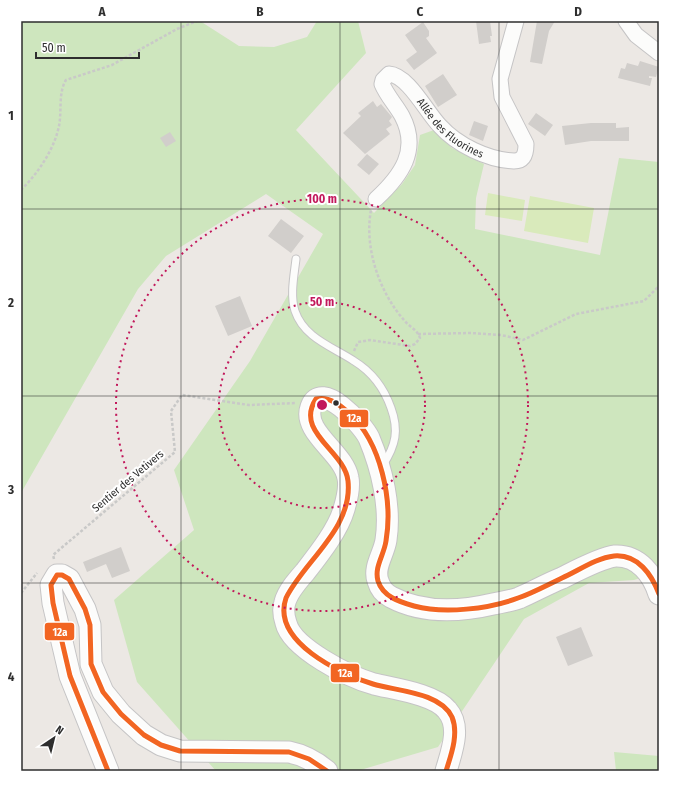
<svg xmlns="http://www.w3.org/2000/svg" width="680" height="792" viewBox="0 0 680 792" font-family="'Fira Sans Condensed',sans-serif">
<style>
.green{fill:#cee6be}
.pitch{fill:#d9eabb}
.building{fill:#d1cecb}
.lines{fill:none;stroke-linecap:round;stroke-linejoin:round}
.service-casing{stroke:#c5c4c5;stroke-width:9}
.minor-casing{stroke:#c5c4c5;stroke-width:17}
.secondary-casing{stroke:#c5c4c5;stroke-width:23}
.path{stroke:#c9c9c8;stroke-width:2.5;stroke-dasharray:3 2;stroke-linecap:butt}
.service{stroke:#fcfcfb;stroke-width:7}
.minor{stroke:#fcfcfb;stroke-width:15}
.secondary{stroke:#fcfcfb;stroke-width:21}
.bus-1-casing{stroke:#fff;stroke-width:8}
.bus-1{stroke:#f26522;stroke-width:5}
.grid{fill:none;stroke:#2e2e2e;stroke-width:1;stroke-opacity:0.55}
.ring{fill:none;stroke:#c2185b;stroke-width:2;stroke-dasharray:2 4}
.bus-dot{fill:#2e2e2e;stroke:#fff;stroke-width:1.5}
.labels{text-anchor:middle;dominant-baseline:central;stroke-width:4;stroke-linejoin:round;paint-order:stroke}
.street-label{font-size:11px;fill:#2e2e2e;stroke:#fff}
.centre{fill:#c2185b;stroke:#fff;stroke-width:2}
.ring-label{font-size:12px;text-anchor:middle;font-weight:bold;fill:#c2185b;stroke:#fff;stroke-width:4;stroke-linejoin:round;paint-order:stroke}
.line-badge{stroke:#fff;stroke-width:1.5}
.badge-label{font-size:11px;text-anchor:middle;font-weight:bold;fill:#fff}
.neatline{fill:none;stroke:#2e2e2e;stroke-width:1.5}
.grid-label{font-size:13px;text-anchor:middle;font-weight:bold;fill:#2e2e2e}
</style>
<rect width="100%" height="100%" fill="#ece8e4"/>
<path class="green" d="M21,21H200L239,46L274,47L307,37L317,21H358L366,53L296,130L374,213L402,184L415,165L420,135L434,130L452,148L484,164L476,198L475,229L600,255L619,158L659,162V572L634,580L589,583L524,619L438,747L357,771H216L137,682L114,600L194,530L174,470L250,361L323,234L266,194L166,256L138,289L21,493Z
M614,752L659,756V771H616Z"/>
<path class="pitch" d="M488,193L525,200L522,221L485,215Z
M530,196L594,208L588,243L524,231Z"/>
<path class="building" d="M476,21H490L492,36H490L491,42L479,44Z
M537,21H555L549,31L542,64L530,62Z
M423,22L429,31V36L426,38L437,53L414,70L406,60L417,52L405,35Z
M640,61L659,67L656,77L649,76V78H652L650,86L618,78L621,68L625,69L627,63L638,66Z
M443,74L457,95L438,107L425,86Z
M373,101L377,107L381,104L392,117L389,121L392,125L386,129L390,134L365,154L343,133L361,116L358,113Z
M536,113L553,125L545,136L528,124Z
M474,121L488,126L483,141L469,135Z
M591,123H616V128L629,127V141H591L565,145L562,126Z
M170,132L176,141L166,147L160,138Z
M367,154L379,164L369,175L357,165Z
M281,219L304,236L291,253L268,236Z
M240,296L252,326L228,336L215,306Z
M121,547L130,571L112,578L106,564L87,572L83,562Z
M581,627L593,656L568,666L556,637Z"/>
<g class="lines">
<defs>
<path id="service" d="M296,259C294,276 290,295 295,311C304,338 333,347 354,361C372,372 384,388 391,408C399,430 396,445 383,465"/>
<g id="minor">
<path d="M626,21L636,35L659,53"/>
<path id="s1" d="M376,199C401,176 420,150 402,116C396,105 387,96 382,84L383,80L389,74C408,75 427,113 440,126C457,145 488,160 514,161C524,161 526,153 526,144L502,97L500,79L516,21"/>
</g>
<path id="secondary" d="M108,771L70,676L53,603L51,585L57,575H62L69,579L85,609L90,625L91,664L103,692L121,714L144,735L161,745L180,751L289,752C304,755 315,761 327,771
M446,771C451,753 462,727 447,710C434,694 394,689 374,684C349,677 292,648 286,623C284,617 283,608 285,602C288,591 298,580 305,572C319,554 338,530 344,509C347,499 350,488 348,478C344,453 302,432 311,407C321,378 363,425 369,438C382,469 391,507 386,540C384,554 373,567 378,581C380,588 385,594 391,597C423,614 459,612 493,604C502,602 511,601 519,598C533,592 547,584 562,578C576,571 600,558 615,556C639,555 653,575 659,594"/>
</defs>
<use href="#service" class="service-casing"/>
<use href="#minor" class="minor-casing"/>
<use href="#secondary" class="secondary-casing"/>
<path class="path" d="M21,190C38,173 54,150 59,126C62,111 58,93 66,80L112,65L177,29L197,21
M418,334L471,333L501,335L523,340L576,314L644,301L659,286
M354,351L358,342L370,340L410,346L415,344L420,338C417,329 409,327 404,320C379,292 364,247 371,210
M54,559L53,555L175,452L171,411L182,395L249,405L296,403
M21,593L37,573"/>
<use href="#service" class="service"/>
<use href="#minor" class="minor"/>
<use href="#secondary" class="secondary"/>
<defs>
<path id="bus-1" d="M108,771L70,676L53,603L51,585L57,575H62L69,579L85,609L90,625L91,664L103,692L121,714L144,735L161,745L180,751L289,752L309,759L327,771
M446,771C451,755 459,734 452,717C440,692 396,691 373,684C340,674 271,641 286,598C304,561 353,529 348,481C345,451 294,432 316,399C330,396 340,405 350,414C381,443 393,500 386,541C384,555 374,567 378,581C383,597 400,602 414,606C444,614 489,609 518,598C533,593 547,585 562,578C578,571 596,558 614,556C638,554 652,575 659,594"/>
</defs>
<use href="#bus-1" class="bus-1-casing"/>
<use href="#bus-1" class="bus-1"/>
</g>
<path class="grid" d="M181,21V771M340,21V771M499,21V771M21,209H659M21,396H659M21,583H659"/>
<g class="ring">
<circle cx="322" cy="405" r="103"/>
<circle cx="322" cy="405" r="206"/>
</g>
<circle class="bus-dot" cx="336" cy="403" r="3.5"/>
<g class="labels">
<g class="street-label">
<text stroke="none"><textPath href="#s1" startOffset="229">Allée des Fluorines</textPath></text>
<text transform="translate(128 481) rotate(-40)">Sentier des Vetivers</text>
</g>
</g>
<circle cx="322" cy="405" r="6" class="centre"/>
<g class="ring-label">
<text x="322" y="203">100 m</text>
<text x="322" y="306">50 m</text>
</g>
<g class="line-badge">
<rect x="339" y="409" width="30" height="19" rx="4" fill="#f26522"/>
<rect x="44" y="622" width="31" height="19" rx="4" fill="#f26522"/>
<rect x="330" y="663" width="30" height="20" rx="4" fill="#f26522"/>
</g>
<g class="badge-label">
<text x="354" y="422">12a</text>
<text x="60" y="636">12a</text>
<text x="345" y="677">12a</text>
</g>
<rect width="680" height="792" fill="none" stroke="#ffffff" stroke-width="44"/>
<g transform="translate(54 738) rotate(35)" stroke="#ffffff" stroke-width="3" paint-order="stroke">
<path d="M0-3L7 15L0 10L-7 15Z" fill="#2e2e2e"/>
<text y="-6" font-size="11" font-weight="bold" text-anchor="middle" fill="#2e2e2e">N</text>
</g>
<path d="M36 52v6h103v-6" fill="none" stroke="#2e2e2e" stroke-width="2"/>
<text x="42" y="52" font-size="12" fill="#2e2e2e" stroke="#ffffff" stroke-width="3" paint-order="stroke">50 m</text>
<rect x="22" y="22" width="636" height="748" class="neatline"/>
<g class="grid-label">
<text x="102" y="16">A</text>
<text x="260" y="16">B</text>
<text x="420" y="16">C</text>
<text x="578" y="16">D</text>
<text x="11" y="120">1</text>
<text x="11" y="307">2</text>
<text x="11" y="494">3</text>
<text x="11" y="681">4</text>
</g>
</svg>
